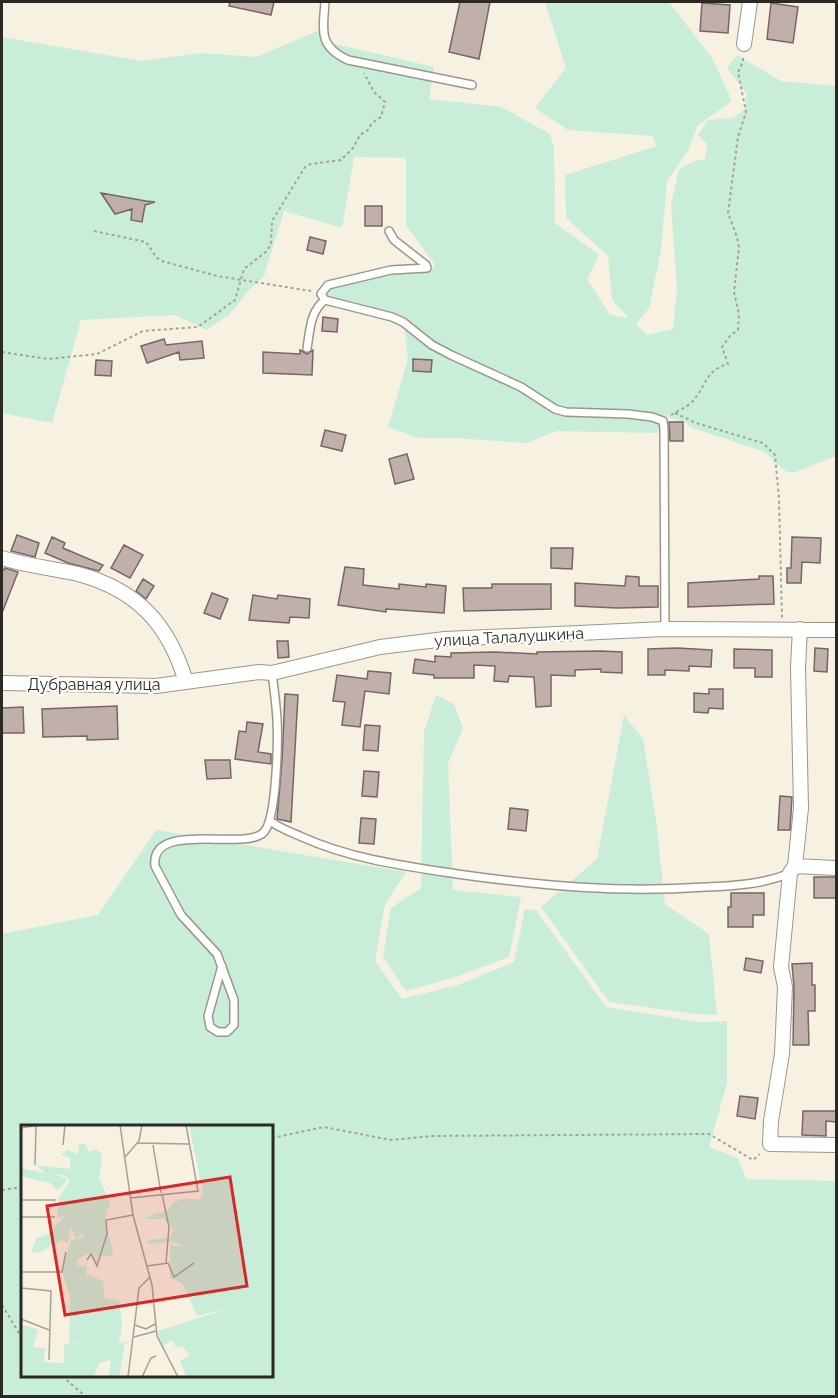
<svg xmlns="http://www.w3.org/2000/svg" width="838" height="1398" viewBox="0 0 838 1398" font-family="Raleway,sans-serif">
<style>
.green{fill:#c8eed9;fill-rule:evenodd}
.building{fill:#c1afac;stroke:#776664;stroke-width:1.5}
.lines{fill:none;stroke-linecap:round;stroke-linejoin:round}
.lane-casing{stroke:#9b9788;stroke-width:10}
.street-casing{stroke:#9b9788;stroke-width:16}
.path{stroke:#a5a296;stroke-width:2;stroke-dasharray:3 3;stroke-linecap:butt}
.lane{stroke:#fff;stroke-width:7}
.street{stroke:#fff;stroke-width:14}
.labels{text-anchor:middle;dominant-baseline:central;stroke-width:4.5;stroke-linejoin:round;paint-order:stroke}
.street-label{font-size:16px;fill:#2a2923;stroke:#fefefe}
.inset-road{fill:none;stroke:#a4a195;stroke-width:1.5}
.view{fill:#d62828;fill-opacity:0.15;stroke:#d62828;stroke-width:3}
.inset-edge{fill:none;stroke:#2a2923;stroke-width:3}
</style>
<rect width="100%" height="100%" fill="#f6f1e1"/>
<path class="green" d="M545,2H669L712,58L732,101L698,125L688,151L667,181L661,251L649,308L636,324L647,335L673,329L677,289L671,204L679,169L692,162L705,159L707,143L698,135L708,120L733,118L744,110L747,94L727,68L737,55L781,81L836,86V456L793,473L785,471L765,452L690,427L687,423L661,415L658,433L557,431L527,443L452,438H419L388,427L408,359L405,333L408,321L398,315L329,298L326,293L330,287L390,274L430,272L435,265L406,225V158L354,157L342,228L284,211L264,276L248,291L230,314L206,330L175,315L81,320L52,423L2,413V37L141,61L201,53L256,57L320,30L335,44L434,67L429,99L501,107L550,134L554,147L555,223L599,255L587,279L610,315L629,318L612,300L608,256L566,218L565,175L657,146L652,136L568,130L535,108L566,68Z
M436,695L454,704L463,728L448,763L453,890L521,897L509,957L453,978L406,991L383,957L391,908L421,888L424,732Z
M624,715L643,739L656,820L665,904L709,934L717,1015L695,1014L609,1002L541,907L597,859Z
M156,830L406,872L385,904L375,961L402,999L458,985L514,962L525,909L536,910L606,1007L698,1022L727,1021V1083L709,1147L738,1158L746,1179L836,1181V1396H2V934L98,915ZM22,1126H272V1376H22Z"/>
<path class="building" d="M230,2H274L271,15L229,6Z
M460,2H490L479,59L449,52Z
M702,3L730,5L728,33L700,31Z
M771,3L798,7L793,43L767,39Z
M101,193L146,201L155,202L145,205L142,222L131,220L132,209L115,214Z
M365,206H382V226H365Z
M310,237L326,241L323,254L307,250Z
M323,317L338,319L337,332L322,331Z
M164,339L166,345L202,341L204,358L180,360L179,352L147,363L141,346Z
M300,350L307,354L313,350L312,375L263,373V352L300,354Z
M413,359L432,360L431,372L413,371Z
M96,360L112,361L111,376L95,375Z
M669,422H683V441H670Z
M325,430L346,435L342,451L321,446Z
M407,454L414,479L395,484L389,459Z
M17,535L39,543L35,557L11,551Z
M52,537L65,543L63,548L103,565L99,571L68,563L45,553Z
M792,537L821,538L820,563L802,562L801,583H787V568H791Z
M124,545L143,555L130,578L111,568Z
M551,548H573L572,569L551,568Z
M345,567L364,569L363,585L399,589V584L426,587V584L446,586L444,613L386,609V612L338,605Z
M5,568L18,572L2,613V569L4,570Z
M626,576L639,577V586H658V607L617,608L575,606V583L625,586Z
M759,576H773L774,604L688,607V583L759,579Z
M143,579L154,586L146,599L136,591Z
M492,584H551V609L464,611L463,588H492Z
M212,593L228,599L220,619L204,613Z
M253,595L277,599L278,595L310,599L309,618L290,617L289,623L249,620Z
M277,641H288L289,657L278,658Z
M677,648L712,650L711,667L689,666V671L665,670V675H648V649Z
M815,648L828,649L827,672L814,671Z
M734,649L772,650V677H755V668H734Z
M601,651L622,652V673L601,672V669L575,670V676L551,675V706L536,707L534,677L509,676L508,682L494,681L495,666L474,665V678H434V675L413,673L415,659L435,662V656L451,657V653L495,652L537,654V652Z
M368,671L391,673L389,694L365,691L360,727L342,725L345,702L333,701L337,675L367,679Z
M709,689H723V709L709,708L708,713L694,712V693L709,694Z
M285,694L298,695L291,822L277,819L282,761Z
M117,706L118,739L87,740V736L43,737L42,709Z
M23,707L24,733H2V708Z
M247,722L263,724L258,752L271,754V764L235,759L239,731L246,732Z
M365,725L380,726L378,751L363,750Z
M205,760H230L231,778L207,779Z
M364,771L379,772L377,797L362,796Z
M780,796L792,797L790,830H778Z
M510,808L528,810L526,831L508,829Z
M361,818L376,819L374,844L359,843Z
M814,877H837V898H814Z
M731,893H764V915H753V927H728V907H731Z
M746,958L763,961L761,973L744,970Z
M812,963V985H815V1011H808L809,1045H793L794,987L792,964Z
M740,1096L758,1098L755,1119L737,1116Z
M803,1111H837V1122L826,1121V1136L802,1135Z"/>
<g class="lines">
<defs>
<path id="lane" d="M325,2C323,31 318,46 348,60L472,85
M389,231L394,240L426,265L427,268L391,270L328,285L321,294L325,300L392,317L403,322L432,345L451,355L521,387L555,409L566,412L628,414L652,417L663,421L664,429L665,629
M307,348C310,331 310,311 325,300
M270,821C281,829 291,832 302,837C351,859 404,866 457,874C542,886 620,893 706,887C734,886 764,884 790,873
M222,966L208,1016L210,1027L218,1032H227L234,1025V1000L217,954L181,915L155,866C150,820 243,851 263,833C277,821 278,739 277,719C276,704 274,688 272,673"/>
<path id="street" d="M744,44L750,2
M2,558C27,566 53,568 78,574C138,590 169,625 186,682
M800,629L798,667L801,808L795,866L790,873L781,967L785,987L782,1054L771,1121L770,1144L836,1145
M2,683L156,686L259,672L272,673L380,647L445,639L665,629L836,630
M795,866L836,868"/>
</defs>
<use href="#lane" class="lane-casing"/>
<use href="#street" class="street-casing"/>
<path class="path" d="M94,231L146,242L157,258L162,261L217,276L311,291
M2,352L48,359L97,354L143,331L198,327L235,300L244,269L267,251L271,244L272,221L305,167L311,164L341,160L353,148L360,135L368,130L372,123L381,117L385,102L374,92L364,73
M675,413L696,423L763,443L775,455L779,498L782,618
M671,415C678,411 687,407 692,402C706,387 705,370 728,364L722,347L730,336L738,330L739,314L734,292L739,247L737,237L728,213L738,137L746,112L738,72L743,62V56
M272,1138L324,1127L391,1140L432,1136L709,1134L753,1160L760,1154
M2,1190L22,1187
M2,1305L22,1338
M62,1376L85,1396"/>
<use href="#lane" class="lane"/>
<use href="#street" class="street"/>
</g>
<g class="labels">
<g class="street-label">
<text transform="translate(509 637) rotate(-3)">улица Талалушкина</text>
<text x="94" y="684">Дубравная улица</text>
</g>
</g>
<g transform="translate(21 1125)">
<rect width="252" height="252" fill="#f6f1e1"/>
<path d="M168,0H252V252H166L159,236L169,230L161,221L155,222L151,215L142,221L138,213L137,206L209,183L176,191L161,158L149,153V119L154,121H161L165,116L161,120L151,117L125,119L129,115L150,112L152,103L143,94H124L127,91L148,85L151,78L162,74H179L182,68ZM58,19H64L68,27L76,24L81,30L78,53L89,77L84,95L92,126L91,131L77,130L76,141L69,128L56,134L57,141H66L65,149L82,156L84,173L98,175L101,202L98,219L111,215L104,219L98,252H87L90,235L78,238L73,252H1L0,199L17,205L12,222L24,223L23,237L43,238V220L64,216L48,218L49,170L41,148L50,115L61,113L64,108L55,113L49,102L47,118L41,115L17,128L10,127L16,113L27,109L42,92L44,94L43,91L36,93L37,75L49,55L42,50L25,49L15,40L49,44V33L40,30L47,25L57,29ZM0,43L42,52L46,55L37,65L29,58L0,51Z" fill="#c8eed9"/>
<path class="inset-road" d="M99,0L112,90L131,160L136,211L157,252M0,3L19,0M116,18L168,19M42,20L44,0M132,20L140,68M104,32L118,16L121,0M14,40L15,2M141,69L148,102L145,138M109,73L177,66L165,0M0,75H35M0,92H34M66,135L70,129L76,141L86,109L85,95L112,90M126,141L147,138L153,152L173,138M0,147H41L45,127M0,163L30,166L28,235M0,194L28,205M114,200L125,204L134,199M113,212L135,206M107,252L118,163L129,152M121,252L130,233L135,231"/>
<path class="view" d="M209,52L226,161L44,190L26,81Z"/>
<rect width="252" height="252" class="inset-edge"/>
</g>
<rect width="838" height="1398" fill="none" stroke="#2a2923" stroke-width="6"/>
</svg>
